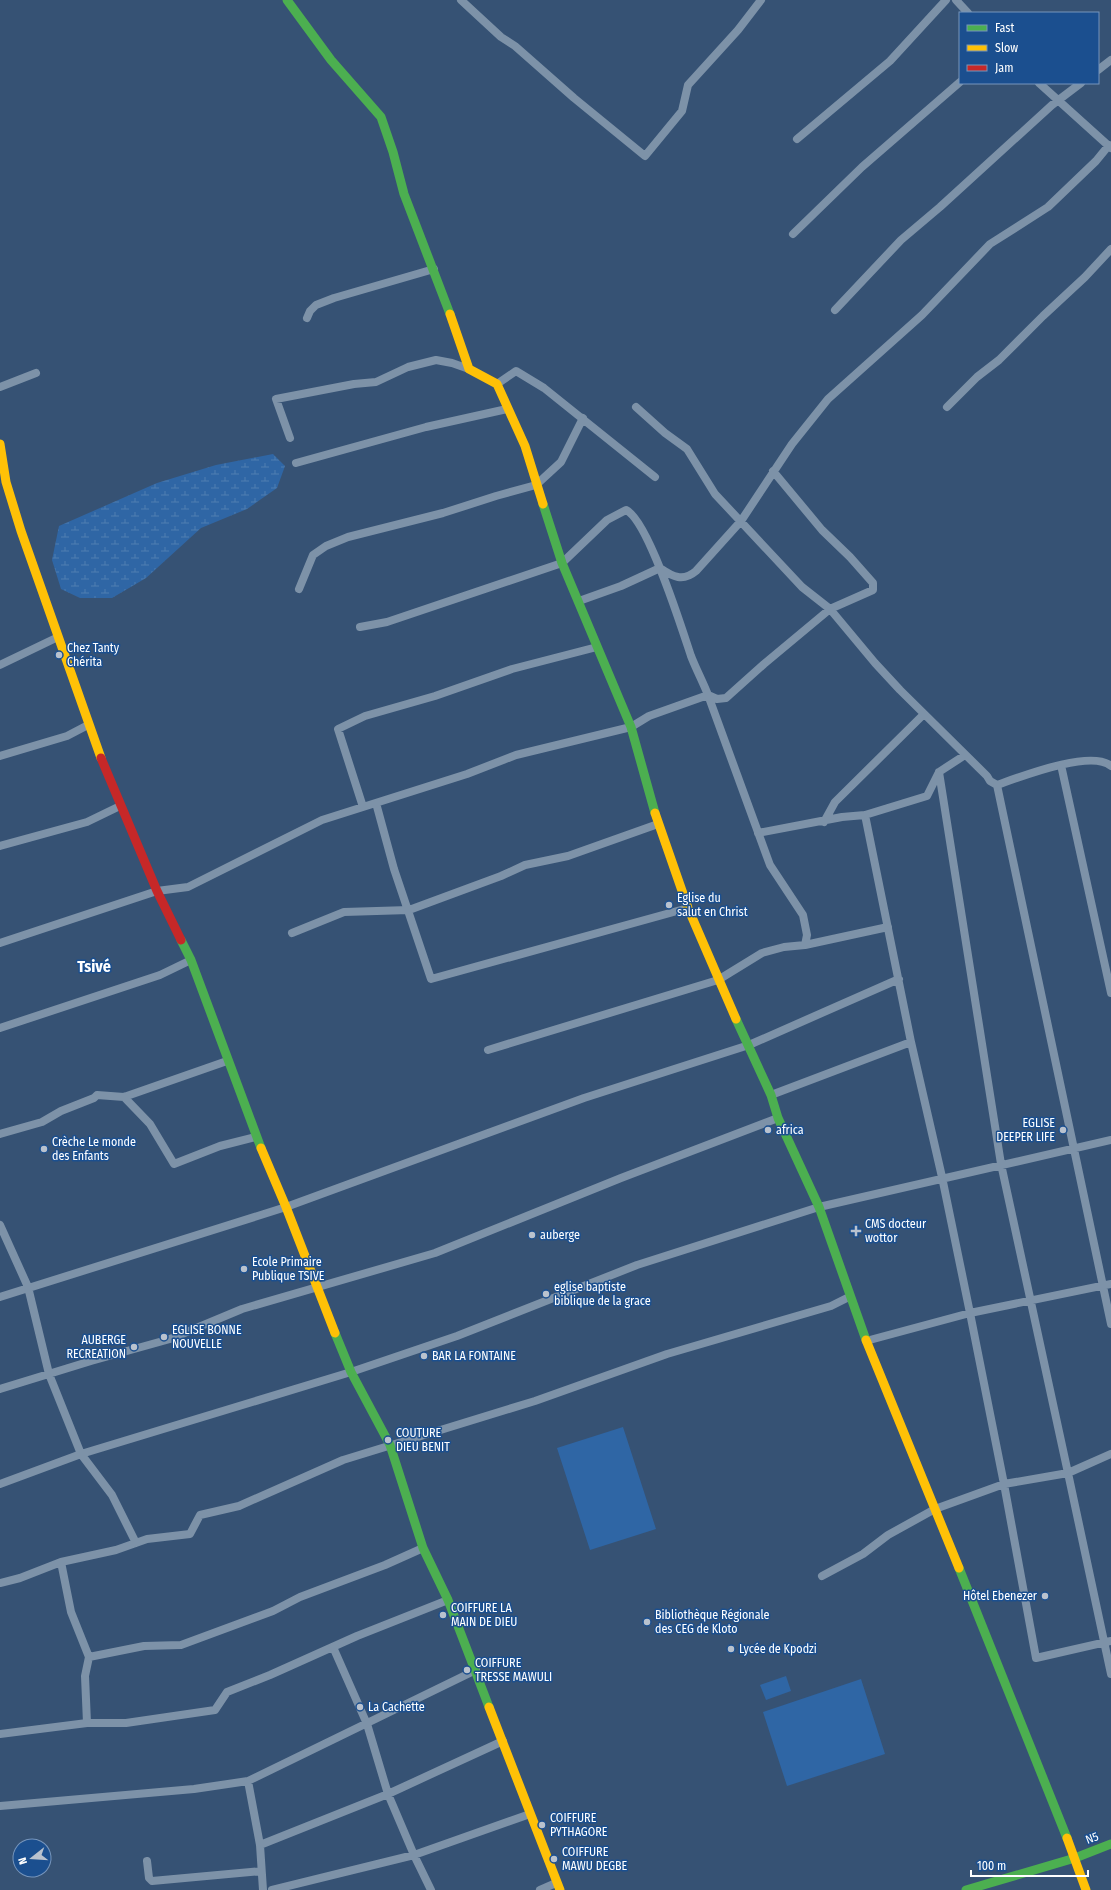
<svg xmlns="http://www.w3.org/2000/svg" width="1111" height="1890" viewBox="0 0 1111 1890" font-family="'Fira Sans Condensed',sans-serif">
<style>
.wetland{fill:url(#wetland-marsh)}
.pitch{fill:#2f66a5}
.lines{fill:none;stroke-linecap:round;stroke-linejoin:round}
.street{stroke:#7d92a8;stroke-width:8}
.fast{stroke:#4caf50;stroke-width:9}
.slow{stroke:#ffc107;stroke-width:9}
.jam{stroke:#c62828;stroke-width:9}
.poi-dot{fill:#b9c2ce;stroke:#1b4f8f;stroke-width:1.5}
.labels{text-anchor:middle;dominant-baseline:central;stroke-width:3;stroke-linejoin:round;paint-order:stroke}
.poi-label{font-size:12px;fill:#fff;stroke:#1b4f8f;text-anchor:start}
.street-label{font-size:12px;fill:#fff;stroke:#1b4f8f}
.district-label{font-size:16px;font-weight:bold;fill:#fff;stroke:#1b4f8f}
</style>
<defs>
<pattern id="wetland-marsh" width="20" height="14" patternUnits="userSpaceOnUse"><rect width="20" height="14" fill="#2f66a5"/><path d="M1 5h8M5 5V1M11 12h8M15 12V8" fill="none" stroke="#4e7db2"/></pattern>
</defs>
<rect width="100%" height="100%" fill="#365274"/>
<path class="wetland" d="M273,454L285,466L277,488L247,509L201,528L146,578L112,598H80L61,589L52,560L59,526L157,483L216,465Z"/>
<path class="pitch" d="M623,1427L656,1529L590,1550L557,1448Z
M786,1676L791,1691L766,1700L760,1685Z
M861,1679L885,1754L787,1786L763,1712Z"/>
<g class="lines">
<path class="street" d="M461,0L501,37L515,46L574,98L645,156L682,111L688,85L738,30L761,0
M956,0L968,13
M1098,70L1111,60
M1039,83L1111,148
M797,139L890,61L946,0
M793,234L862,167L960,82
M835,310L901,240L940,207L1052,105L1081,83
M307,318L310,311L316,305L334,298L434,269
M497,384L516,371L544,388L655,477
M0,387L36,373
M636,407L665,433L687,449L715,494L802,587L830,609L875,663L900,690L987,776L990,781L997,785L1111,1324
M947,407L977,377L999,360L1043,316L1085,277L1111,249
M290,438L276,399L354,384L376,382L408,367L436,360L452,363L469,369
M296,463L426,427L507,409
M660,568C673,577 683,582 696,571L741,521L792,444L828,399L922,315L990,244L1048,207L1096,161L1109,145
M299,589L313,555L326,546L348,537L443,513L496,496L536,485L561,462L583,418
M579,601L621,586L660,568
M360,627L387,622L562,563L607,520L626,510C648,520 682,629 691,656C696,669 703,682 708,695L717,699L726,698L764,664L830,609L873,590V583L850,557L822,530L773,471
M0,665L56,638
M0,756L67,736L88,725
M1061,765L1111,993
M997,785C1020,777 1091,749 1111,766
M376,803L394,869L431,979L688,908
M363,807L338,729L365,716L435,696L512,669L597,647
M865,815L911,1042L942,1177L970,1313L1004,1484L1036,1658L1111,1641
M824,822L835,802L924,714
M758,833L842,817L865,815L927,796L939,772L965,755
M0,846L87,822L120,806
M292,933L344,912L409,910L501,876L525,865L568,856L658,824
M0,943L157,891L188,887L322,820L467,774L516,755L631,727L649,716L708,695L770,865L803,915L807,935L805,945
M0,1028L160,975L191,960
M488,1050L718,980L762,953L784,947L805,945L888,927
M771,1095L911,1042
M124,1097L150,1124L174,1164L220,1146L256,1137
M0,1134L42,1122L61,1111L94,1098L97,1095L124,1097L227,1061
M0,1225L28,1287L49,1374L81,1454L112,1495L136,1543
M0,1297L286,1207L584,1098L749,1045L899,979
M866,1341L970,1313L1111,1284
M0,1389L91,1361L170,1339L242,1309L435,1253L621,1178L778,1118
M1111,1454L1068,1473L1111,1674
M0,1484L81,1454L351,1372L457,1336L637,1265L819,1207L1111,1140
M61,1562L71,1612L89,1657L85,1676L87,1723
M822,1576L863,1554L888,1535L935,1509L1004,1484L1068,1473L1001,1164L939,772
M0,1583L20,1578L61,1562L116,1550L147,1539L190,1534L200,1515L239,1506L343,1460L535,1401L667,1354L831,1306L849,1297
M333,1647L367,1724L388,1794L414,1855L431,1890
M89,1657L144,1646L181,1645L273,1611L300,1597L385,1565L423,1548
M0,1734L87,1723H126L215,1710L227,1692L270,1675L357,1636L448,1600
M248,1781L260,1845L263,1890
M0,1806L194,1789L248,1781L476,1670
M260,1845L388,1794L503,1741
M147,1861L149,1878L152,1881L261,1871
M272,1890L414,1855L530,1814
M540,1890L556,1883"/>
<path class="fast" d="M287,0L331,60L381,117L393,152L404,194L450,314
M543,504L562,563L631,727L655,813
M181,940L191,960L261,1148
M736,1019L771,1095L778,1118L819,1207L866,1340
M335,1333L351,1372L390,1445L423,1548L448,1600L489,1707
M959,1568L1067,1838
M966,1890L1075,1858L1111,1844"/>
<path class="slow" d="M450,314L469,369L497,384L525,446L543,504
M0,444L6,482L21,531L101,758
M655,813L688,908L736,1019
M261,1148L286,1207L335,1333
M866,1340L959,1568
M489,1707L560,1890
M1067,1838L1086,1890"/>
<path class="jam" d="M101,758L157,891L181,940"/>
</g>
<g class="poi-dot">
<circle cx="59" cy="655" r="4"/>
<circle cx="669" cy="905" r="4"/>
<circle cx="768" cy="1130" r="4"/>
<circle cx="1063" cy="1130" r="4"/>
<circle cx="44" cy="1149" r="4"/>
<path d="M854 1225h4v4h4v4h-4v4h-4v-4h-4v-4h4z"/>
<circle cx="532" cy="1235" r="4"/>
<circle cx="244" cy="1269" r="4"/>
<circle cx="546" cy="1294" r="4"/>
<circle cx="164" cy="1337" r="4"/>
<circle cx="134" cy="1347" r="4"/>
<circle cx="424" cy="1356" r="4"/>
<circle cx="388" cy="1440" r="4"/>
<circle cx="1045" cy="1596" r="4"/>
<circle cx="443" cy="1615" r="4"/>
<circle cx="647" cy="1622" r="4"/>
<circle cx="731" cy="1649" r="4"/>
<circle cx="467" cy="1670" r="4"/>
<circle cx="360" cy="1707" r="4"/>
<circle cx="542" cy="1825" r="4"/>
<circle cx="554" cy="1859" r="4"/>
</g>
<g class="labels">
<g class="poi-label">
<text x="67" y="648">Chez Tanty<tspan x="67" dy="14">Chérita</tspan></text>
<text x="677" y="898">Eglise du<tspan x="677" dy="14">salut en Christ</tspan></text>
<text x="1055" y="1123" text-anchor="end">EGLISE<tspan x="1055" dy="14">DEEPER LIFE</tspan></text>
<text x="776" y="1130">africa</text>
<text x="52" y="1142">Crèche Le monde<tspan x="52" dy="14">des Enfants</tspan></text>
<text x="865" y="1224">CMS docteur<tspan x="865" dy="14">wottor</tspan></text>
<text x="540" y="1235">auberge</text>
<text x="252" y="1262">Ecole Primaire<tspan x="252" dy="14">Publique TSIVE</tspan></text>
<text x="554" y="1287">eglise baptiste<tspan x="554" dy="14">biblique de la grace</tspan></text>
<text x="172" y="1330">EGLISE BONNE<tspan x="172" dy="14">NOUVELLE</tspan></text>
<text x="126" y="1340" text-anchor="end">AUBERGE<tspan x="126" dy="14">RECREATION</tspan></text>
<text x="432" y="1356">BAR LA FONTAINE</text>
<text x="396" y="1433">COUTURE<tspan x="396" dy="14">DIEU BENIT</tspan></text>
<text x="1037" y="1596" text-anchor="end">Hôtel Ebenezer</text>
<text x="451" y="1608">COIFFURE LA<tspan x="451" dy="14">MAIN DE DIEU</tspan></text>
<text x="655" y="1615">Bibliothèque Régionale<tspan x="655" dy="14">des CEG de Kloto</tspan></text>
<text x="739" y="1649">Lycée de Kpodzi</text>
<text x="475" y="1663">COIFFURE<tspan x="475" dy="14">TRESSE MAWULI</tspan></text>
<text x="368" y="1707">La Cachette</text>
<text x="550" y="1818">COIFFURE<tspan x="550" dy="14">PYTHAGORE</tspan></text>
<text x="562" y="1852">COIFFURE<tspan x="562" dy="14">MAWU DEGBE</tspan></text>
</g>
<g class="street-label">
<text transform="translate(1092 1838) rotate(-21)">N5</text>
</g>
<g class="district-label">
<text x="94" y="966">Tsivé</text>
</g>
</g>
<rect x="959" y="12" width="140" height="72" fill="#1b4f8f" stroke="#7695bc"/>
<rect x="967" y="25" width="20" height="6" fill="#4caf50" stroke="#7695bc"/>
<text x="995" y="32" font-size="12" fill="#ffffff">Fast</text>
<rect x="967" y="45" width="20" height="6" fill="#ffc107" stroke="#7695bc"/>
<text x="995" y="52" font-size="12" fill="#ffffff">Slow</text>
<rect x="967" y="65" width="20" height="6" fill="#c62828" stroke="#7695bc"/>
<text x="995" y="72" font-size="12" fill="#ffffff">Jam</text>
<g transform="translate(32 1858) rotate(253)"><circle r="19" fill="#1b4f8f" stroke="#7695bc"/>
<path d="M0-3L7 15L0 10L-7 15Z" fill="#b9c2ce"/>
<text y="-6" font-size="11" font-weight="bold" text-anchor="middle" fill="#ffffff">N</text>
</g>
<path d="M971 1870v6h117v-6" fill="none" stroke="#ffffff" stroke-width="2"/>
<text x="977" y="1870" font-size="12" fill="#ffffff" stroke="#1b4f8f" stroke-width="3" paint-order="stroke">100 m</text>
</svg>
